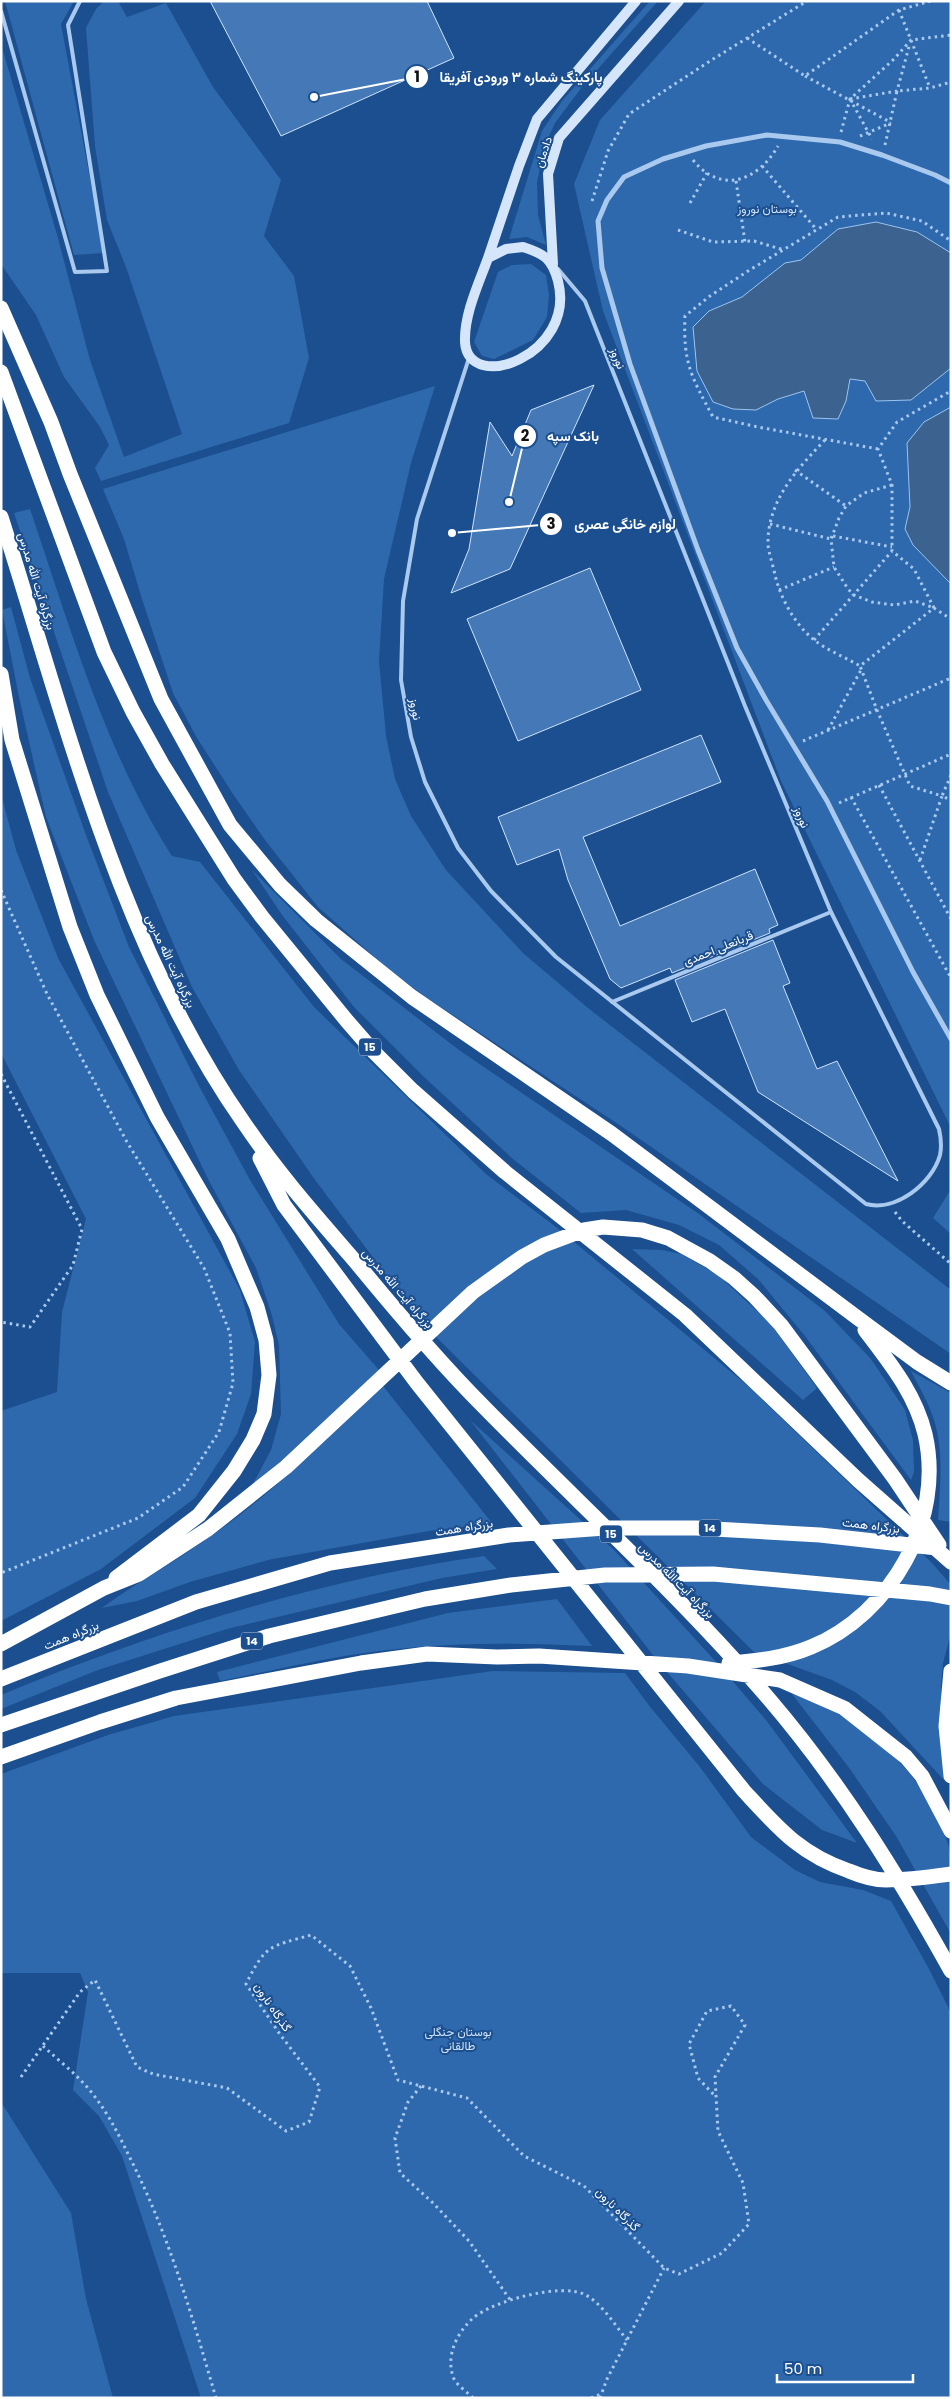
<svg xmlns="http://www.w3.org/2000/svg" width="952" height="2399" viewBox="0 0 952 2399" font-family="Poppins,Vazirmatn,sans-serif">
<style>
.green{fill:#2e69ad}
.water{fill:#3c6290;stroke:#9cc4f0}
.building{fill:#4478b7;stroke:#cfe3fa}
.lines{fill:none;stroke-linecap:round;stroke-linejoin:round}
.path{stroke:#a9c9ee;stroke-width:3;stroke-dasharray:2.5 4;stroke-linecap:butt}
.lane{stroke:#a9c9ee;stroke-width:4}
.street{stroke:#a9c9ee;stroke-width:5}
.secondary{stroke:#d6e6fa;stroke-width:10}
.highway{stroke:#fff;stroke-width:15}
.labels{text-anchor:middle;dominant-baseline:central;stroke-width:4;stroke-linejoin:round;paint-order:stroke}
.shield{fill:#1b4f8f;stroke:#bbcadd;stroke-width:1}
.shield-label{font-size:11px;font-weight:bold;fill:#fff}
.street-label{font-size:12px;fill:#fff;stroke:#1b4f8f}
.park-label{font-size:12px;fill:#cfe3fa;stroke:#1b4f8f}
.leader{fill:none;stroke:#fff;stroke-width:2}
.callout-dot{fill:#fff;stroke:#1b4f8f;stroke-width:2}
.mark-label{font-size:15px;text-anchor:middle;font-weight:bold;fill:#111}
.callout-label{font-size:14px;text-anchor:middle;font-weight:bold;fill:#fff;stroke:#1b4f8f;stroke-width:4;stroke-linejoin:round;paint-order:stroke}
</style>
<rect width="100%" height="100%" fill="#1b4f8f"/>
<path class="green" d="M5,1H74L61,24L104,253L74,255Z
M104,1H118L127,17L166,3L213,87L281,180L264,236L294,276L309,358L289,423L101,481L95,468L109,445L100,427L64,377L36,315L1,264V44L58,238L90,360L124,457L182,434L126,267L107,220L95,146L86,28L96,9Z
M650,1H658L582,87L555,123L544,147L537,183L538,215L546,245L527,237L509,239L542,131L562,101Z
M706,1H951V1128L781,781L603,311L574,184L600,120Z
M531,264L546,275L549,295L547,317L533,340L494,359L482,356L474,342L498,272L512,265Z
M435,386L411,463L384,579L379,661L386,736L395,779L411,816L446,870L523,953L588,1008L951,1290V1354L618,1124L424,996L387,968L318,907L265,840L233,794L197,738L173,693L142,599L124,539L103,489Z
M30,509C70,627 105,751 172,856L200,862L314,1007L486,1174L556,1227L748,1386L932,1563L951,1585V1633L943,1663L941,1684L944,1780L880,1711L855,1692L832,1680L754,1652L422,1323L313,1177L239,1070L192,987L108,792L14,513Z
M11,607L30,678L86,835L129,947L199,1086L250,1180L339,1324L379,1370L247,1495L271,1450L281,1414L279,1345L271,1312L256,1268L208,1179L94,940L46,817L19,697L2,610Z
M1,794L16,850L58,958L240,1290L255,1342L251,1394L237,1434L195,1498L101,1569L1,1621V1411L57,1392L62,1312L86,1219L1,1053Z
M252,870L341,959L459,1050L699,1214L825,1311L871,1359L905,1410L913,1440L914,1472L911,1480L805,1336L758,1279L719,1245L679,1225L626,1210L581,1213L513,1159L424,1077L354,1007L282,915Z
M951,1189V1234L933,1218Z
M632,1249L662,1250L681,1254L718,1275L771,1324L817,1388L803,1400Z
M911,1371L951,1393V1522L938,1520C940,1487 944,1452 934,1420C929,1403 919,1387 911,1371Z
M383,1386L492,1523L429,1531L268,1560L190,1582L137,1601L102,1608C133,1585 166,1567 198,1545C266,1500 324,1442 383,1386Z
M470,1420L614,1550L718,1664L766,1720L857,1843L822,1830L763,1784L656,1659Z
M484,1556L497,1569L442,1578L227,1629L98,1670L1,1709V1695C152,1632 323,1579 484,1556Z
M557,1599L592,1646C527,1643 462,1642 397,1649C337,1655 279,1669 220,1681L217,1672L448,1613Z
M493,1671L625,1673L651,1708L700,1767L751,1837L795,1870L820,1882L863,1890L891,1901L929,1969L951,2013V2398H201L122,2156L99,2116L73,2090L88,1992L80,1973H1V1774L108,1735L174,1716Z
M792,1694C864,1715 930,1777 950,1851C952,1868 951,1914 951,1934L896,1836L850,1769Z
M1,2102L71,2213L86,2299L113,2398H1Z"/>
<path class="water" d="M876,222L917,232L951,253V368L911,400L876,401L865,381L850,379L846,401L838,419L813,418L804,391L778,399L756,410L733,409L713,402L697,371L693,327L709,311L742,297L785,263L801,260L838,229Z
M951,407V584L913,545L905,529L910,507L907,443L924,422Z"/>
<path class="building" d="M210,1H427L454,58L281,136Z
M594,385L510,569L451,593L469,549L490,422L512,456L531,410Z
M590,568L641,690L518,741L467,619Z
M701,735L721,782L583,837L620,926L755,869L778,925L769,929L770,933L672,973L670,968L621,988L610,979L568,880L559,849L517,865L498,817Z
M773,940L790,983L783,986L817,1069L837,1061L898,1181L758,1092L725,1009L692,1022L675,980Z"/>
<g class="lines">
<path class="path" d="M899,10L930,88
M747,38L805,76L899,10L931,1
M805,76L890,122
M850,99L897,91L910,43
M850,99L872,139
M841,132L850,99L894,59L911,40L951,35
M860,136L891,123
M885,145L897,91L930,88L951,82
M693,160C721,195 758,181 778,146
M762,166L817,230
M736,181L745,242
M592,201L608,151L629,114L710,61L807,1
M690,203L707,173
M678,230L713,242L754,241L784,250
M825,440C797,469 767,501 768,545C769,554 773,565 775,575C781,599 794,623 813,639C826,650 845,657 860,666
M878,449L758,427L713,417C691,376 683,363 685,316L710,296L748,271L838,217L886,213L922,221L951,241
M795,470L846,506
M892,485L864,493L846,506L839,518L831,539L834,567L848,589L854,595L872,602L894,605L915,601L934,608
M770,524L831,539
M833,536L892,547
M779,590L834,567
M934,608L914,569L892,551V485L878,449L897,422L951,391
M814,640L892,551
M828,730L861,670
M803,741L951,678
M951,775L942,796L951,800
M879,785L951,919
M851,797L951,978
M839,803L951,754
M920,860L942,796L910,786L877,710L860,666L934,608L951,619
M1,890L47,994L127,1142L204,1268L230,1333L233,1383L219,1432L183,1487L138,1518L1,1573
M1,1074L82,1229L73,1265L30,1327L1,1322
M895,1212L902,1221L951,1264
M43,2046C59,2061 78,2075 92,2093C108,2113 119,2135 130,2158C169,2235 192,2316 216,2398
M21,2077L80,1992L95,1980L137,2067L153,2074L227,2088L286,2131L309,2122L320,2087L279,2033L246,1984C266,1944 269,1947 311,1935L350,1966L371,2008L398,2080L467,2098L524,2156L584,2186L664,2268L679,2274L722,2253L749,2224L743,2183L718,2131L715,2077L745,2025L731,2006L707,2011L689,2044L698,2078L716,2097
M421,2086L408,2102L395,2138L400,2173L433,2203L469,2241L511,2301
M473,2398C467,2392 458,2386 454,2379C445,2357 456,2334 473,2318C493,2301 562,2282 586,2295C603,2305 615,2325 627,2340
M591,2398L601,2394
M600,2398L607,2379L664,2268"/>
<path class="lane" d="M1,11L75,272L107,271L68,25L80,1
M469,358L417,519L403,601L401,680L411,737L425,782L458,848L491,891L556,957L866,1204C895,1212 932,1184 940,1155C942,1146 941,1138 939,1129L831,912L745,706L585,301L558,269
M612,1002L831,912"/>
<path class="street" d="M951,183L935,175L882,155L840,142L767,135L706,146L663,159L624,177L607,200L598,221L602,268L630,364L698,550L737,648L766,700L827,801L913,972L951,1039"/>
<path class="secondary" d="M523,247C545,254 552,259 558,281C577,355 468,395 465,342C464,314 479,283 488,258L506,249Z
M488,258L519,166L537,119L636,1
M553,264L548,174L559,138L679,1"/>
<path class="highway" d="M1,308L51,422L70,474L161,699L230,825L280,885L316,920L412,997L612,1134L855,1316L917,1362L951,1383
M1,372L104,652L133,712L162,764L234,879L262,917L347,1021L374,1052L413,1091L505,1172L685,1315L858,1480L951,1562
M1,517C66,721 120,946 244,1123C277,1172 316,1216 355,1261C396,1311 438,1361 484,1407C579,1504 681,1596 769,1699C840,1782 898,1875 951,1971
M1,674L12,740L70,927L97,995L157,1117L228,1239L257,1307L266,1340L269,1375L264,1414L253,1440L234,1471L199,1515L116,1578
M260,1158L284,1205L417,1383L744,1791C779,1829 800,1854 849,1871C861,1876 873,1880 886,1880C908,1880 929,1877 951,1874
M1,1644L104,1588L139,1574L208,1529L286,1467L473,1292L522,1257L544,1245L584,1230L603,1227L642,1230L668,1238L710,1261L734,1278L754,1296L781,1325L895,1479L939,1545
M729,1663C756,1661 785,1658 811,1647C891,1614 945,1520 925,1434C915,1393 889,1362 865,1330
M951,1671L946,1726L951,1776
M1,1679L196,1602L330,1563L509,1535L605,1528H696L820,1535L937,1548
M1,1725L160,1671L269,1636L425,1599L511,1585L605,1575L713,1574L930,1594L951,1598
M1,1757L100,1722L176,1698L361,1663L427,1654L497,1657L539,1656L688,1666L780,1680L844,1708L906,1757L922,1776L951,1831"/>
</g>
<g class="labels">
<g class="shield">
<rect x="359" y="1038.5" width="22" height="17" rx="4"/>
<rect x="699" y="1519.5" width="22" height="17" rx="4"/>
<rect x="600" y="1525.5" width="22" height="17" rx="4"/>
<rect x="241" y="1632.5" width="22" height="17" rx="4"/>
</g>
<g class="shield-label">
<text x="370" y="1047">15</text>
<text x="710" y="1528">14</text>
<text x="611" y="1534">15</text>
<text x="252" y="1641">14</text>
</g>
<g class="street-label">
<text transform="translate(543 152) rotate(-72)">دادمان</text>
<text transform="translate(618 358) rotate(68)">نوروز</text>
<text transform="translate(37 581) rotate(73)">بزرگراه آیت الله مدرس</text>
<text transform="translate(416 709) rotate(80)">نوروز</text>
<text transform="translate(802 817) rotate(67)">نوروز</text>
<text transform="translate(718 948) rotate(-22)">قربانعلی احمدی</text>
<text transform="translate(171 961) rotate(65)">بزرگراه آیت الله مدرس</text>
<text transform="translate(398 1288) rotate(49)">بزرگراه آیت الله مدرس</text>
<text transform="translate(871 1525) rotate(7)">بزرگراه همت</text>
<text transform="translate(464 1527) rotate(-9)">بزرگراه همت</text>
<text transform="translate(677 1580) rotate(45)">بزرگراه آیت الله مدرس</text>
<text transform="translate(71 1635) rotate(-22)">بزرگراه همت</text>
<text transform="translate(273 2007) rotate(56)">گذرگاه نارون</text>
<text transform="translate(618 2209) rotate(45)">گذرگاه نارون</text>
</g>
<g class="park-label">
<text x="767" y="208">بوستان نوروز</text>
<text x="458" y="2031">بوستان جنگلی<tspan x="458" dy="14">طالقانی</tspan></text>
</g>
</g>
<path class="leader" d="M314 97L417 77M509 502L525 436M452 533L551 524"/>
<g class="callout-dot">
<circle cx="314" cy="97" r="5"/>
<circle cx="509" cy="502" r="5"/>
<circle cx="452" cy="533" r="5"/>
<circle cx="417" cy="77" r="12"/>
<circle cx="525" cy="436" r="12"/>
<circle cx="551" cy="524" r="12"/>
</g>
<g class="mark-label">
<text x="417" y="82">1</text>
<text x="525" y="441">2</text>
<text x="551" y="529">3</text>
</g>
<g class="callout-label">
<text x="521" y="82">پارکینگ شماره ۳ ورودی آفریقا</text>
<text x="573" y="441">بانک سپه</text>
<text x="625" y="529">لوازم خانگی عصری</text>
</g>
<rect width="952" height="2399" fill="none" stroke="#ffffff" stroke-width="5"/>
<path d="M777 2374v8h136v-8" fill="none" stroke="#ffffff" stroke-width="2.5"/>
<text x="784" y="2374" font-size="15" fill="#ffffff" stroke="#1b4f8f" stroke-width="4" paint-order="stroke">50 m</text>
</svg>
